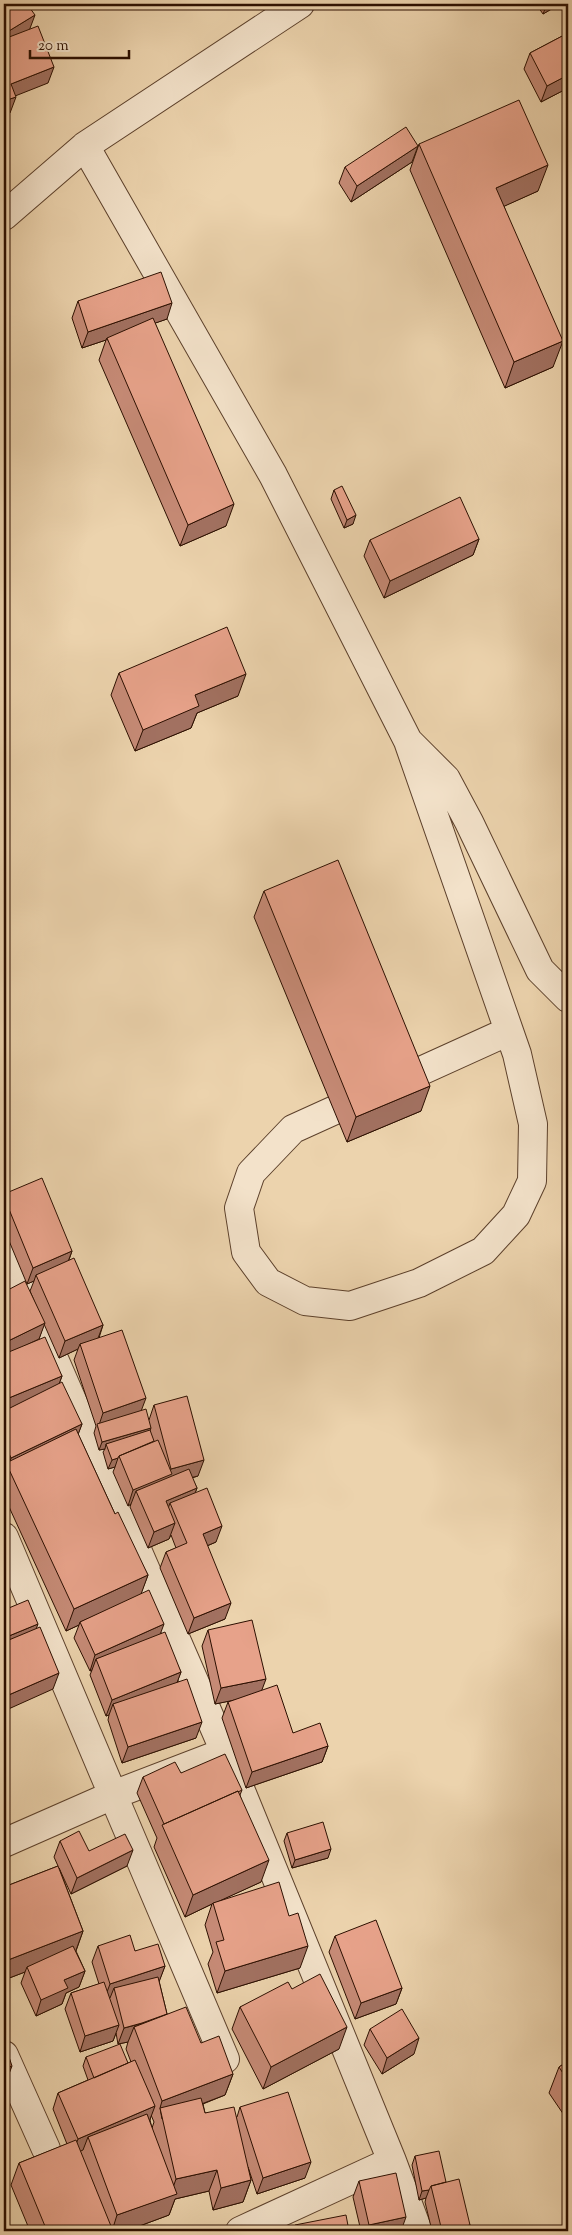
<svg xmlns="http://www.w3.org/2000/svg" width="572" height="2235" viewBox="0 0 572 2235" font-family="'Sorts Mill Goudy',serif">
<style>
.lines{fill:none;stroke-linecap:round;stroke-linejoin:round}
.minor-casing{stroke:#5c402b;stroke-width:30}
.minor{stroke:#f3e2ca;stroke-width:28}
.wall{fill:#c78b77;stroke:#2c0f00;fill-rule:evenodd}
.shaded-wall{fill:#a27161;stroke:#2c0f00}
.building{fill:#e7a28a;stroke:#2c0f00}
</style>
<rect width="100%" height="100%" fill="#ecd3ad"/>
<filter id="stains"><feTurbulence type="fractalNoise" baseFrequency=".004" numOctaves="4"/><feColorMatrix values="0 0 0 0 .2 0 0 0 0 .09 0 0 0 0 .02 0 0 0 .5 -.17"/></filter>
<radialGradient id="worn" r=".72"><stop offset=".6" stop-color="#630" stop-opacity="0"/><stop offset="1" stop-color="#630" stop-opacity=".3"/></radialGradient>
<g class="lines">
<defs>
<path id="minor" d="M85,146L273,475L408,741L446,779L469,822L540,970L568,998
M4,216L85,146L300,4
M408,741L509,1031L517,1054L533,1124L532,1181L516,1215L483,1251L419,1283L350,1306L305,1301L268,1282L246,1252L239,1208L251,1173L293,1129L509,1031
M4,1244L225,1752L392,2161L418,2231
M4,1537L113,1795L4,1843
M225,1752L113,1795L225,2059
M4,2055L46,2149
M240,2231L392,2161"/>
</defs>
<use href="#minor" class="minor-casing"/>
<use href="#minor" class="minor"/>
</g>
<path class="wall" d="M536,4H560L543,14Z
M568,33V88L541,102L524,69L530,53Z
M419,144L538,191L504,206L553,367L505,388L410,170Z
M412,162L351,202L339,183L345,167Z
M78,301L167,319L155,323L226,526L180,546L99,360L106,340L82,348L72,318Z
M334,490L353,524L344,528L331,499Z
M479,539L473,555L384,598L364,556L370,540Z
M119,673L238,696L197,713L191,728L135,751L111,695Z
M264,891L421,1111L347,1142L254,917Z
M4,1194L72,1251L69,1260L103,1325L99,1338L141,1411L149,1420L154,1405L198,1476L192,1478L197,1488L195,1493L216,1542L207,1546L225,1619L188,1634L160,1568L166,1552L176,1548L171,1535L169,1539L148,1548L130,1507L131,1504L128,1506L113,1472L115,1467L108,1469L103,1452L105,1449L99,1450L94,1433L96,1426L74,1360L78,1349L59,1358L44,1324L39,1339L62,1376L59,1384L82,1424L78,1434L115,1514L148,1575L141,1593L181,1672L177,1682L196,1738L122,1763L108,1720L109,1715L106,1716L90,1675L92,1670L90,1671L74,1638L79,1625L66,1631L4,1496V1292L39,1312L30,1291L34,1281L27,1284L7,1236L4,1246Z
M208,1630L261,1691L293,1733L328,1746L322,1762L246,1788L222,1718L228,1702L229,1701L215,1704L202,1646Z
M181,1773L242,1790L240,1795L261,1882L221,1900L300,1968L217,1993L208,1964L213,1952L205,1925L212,1904L185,1917L154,1847L157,1838L137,1793L143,1777Z
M287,1833L328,1858L292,1868L284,1841Z
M60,1841L127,1866L71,1894L59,1868L83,1931L76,1951L85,1971L79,1987L66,1993L62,2004L36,2016L21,1983L25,1972L4,1980V1887L58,1866L54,1857Z
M335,1936L402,1988L396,2004L355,2019L329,1952Z
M98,1946L135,1951L165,1966L159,1981L167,2014L201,2043L233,2074L225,2095L203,2104L205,2113L237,2117L240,2107L305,2178L257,2194L248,2167L251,2180L243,2202L213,2210L209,2191L175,2199L169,2215L126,2231H30L11,2185L19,2163L67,2144L53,2109L58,2093L88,2080L83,2066L86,2057L128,2063L131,2062L126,2049L128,2042L118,2044L116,2033L113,2041L80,2052L65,2009L71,1993L99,1984L92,1962ZM151,2115L154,2122L152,2128L150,2120Z
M292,1989L339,2049L263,2089L232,2029L240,2007Z
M370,2029L414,2054L382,2074L364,2045Z
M568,2061V2121L549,2093L559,2067Z
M415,2156L446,2182L470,2225L468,2231H432L425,2202L426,2198L419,2200L412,2165Z
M359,2181L401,2231H361L353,2197Z"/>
<path class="shaded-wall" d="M547,4H560L543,14Z
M35,15L29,31L4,47V34Z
M54,67L48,83L5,100L11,84Z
M568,75V88L541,102L547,86Z
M16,97L10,113L4,115V101Z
M418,146L412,162L351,202L357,186Z
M548,165L538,191L487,214L496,188Z
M172,303L167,319L107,340V338L106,340L82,348L88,332Z
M563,341L553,367L505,388L514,362Z
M234,504L226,526L180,546L188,525Z
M356,515L353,524L344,528L347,520Z
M479,539L473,555L384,598L390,581Z
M246,674L238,696L197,713L191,728L135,751L143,730L195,695Z
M430,1086L421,1111L347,1142L356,1117Z
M9,1233L4,1246V1235Z
M72,1251L66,1267L36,1275L34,1281L27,1284L33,1268Z
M45,1323L39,1339L4,1356V1343Z
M103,1325L97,1341L80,1344L78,1349L59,1358L65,1341Z
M62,1376L56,1392L4,1414V1400Z
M146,1398L140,1414L98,1428L103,1413Z
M82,1424L76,1440L8,1466L11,1458Z
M151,1428L148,1436L106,1444L105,1449L99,1450L102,1442Z
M118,1458L115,1467L108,1469L112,1460Z
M204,1460L198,1476L136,1491L131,1504L128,1506L133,1490L171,1469Z
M197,1488L191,1504L170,1503L166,1514V1501Z
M175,1523L169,1539L148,1548L154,1532Z
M222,1526L216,1542L197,1550L203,1534Z
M148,1575L140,1597L80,1622L79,1625L66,1631L74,1609Z
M231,1603L225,1619L188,1634L194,1618Z
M38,1624L32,1640L4,1652V1638Z
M164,1624L158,1640L96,1659L92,1670L90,1671L95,1655Z
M181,1672L175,1688L113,1704L109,1715L106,1716L112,1700Z
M59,1673L53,1689L4,1711V1697Z
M266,1679L260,1695L215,1704L221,1688Z
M202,1722L196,1738L122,1763L128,1747Z
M328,1746L322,1762L246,1788L252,1772Z
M331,1849L328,1858L292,1868L295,1860Z
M133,1850L127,1866L71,1894L77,1878Z
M269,1860L261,1882L213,1904V1903L212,1904L185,1917L193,1895Z
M83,1931L75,1953L27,1967L25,1972L4,1980V1970L8,1960Z
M308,1946L300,1968L217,1993L225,1971Z
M165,1966L159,1982L114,1988L110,1998L104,2000L110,1984Z
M85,1971L79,1987L66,1993L62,2004L36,2016L41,2000L64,1980Z
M402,1988L396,2004L355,2019L361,2003Z
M168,2017L134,2027L128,2042L118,2044L124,2028Z
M119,2025L113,2041L80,2052L85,2036Z
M347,2027L339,2049L263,2089L271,2067Z
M419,2038L414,2054L382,2074L387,2058Z
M12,2066L4,2087V2088V2069Z
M233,2074L225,2095L162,2119L160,2108L162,2101Z
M155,2106L149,2122L88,2137L83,2150L72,2155L78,2139Z
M311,2162L305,2178L257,2194L263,2178Z
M217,2170L209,2191L175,2199L169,2215L126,2231H112L117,2215L170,2196L176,2179Z
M251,2180L243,2202L213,2210L221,2188Z
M429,2190L426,2198L419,2200L422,2191Z
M406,2217L401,2231H367L369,2225Z
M470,2225L468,2231H444Z"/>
<path class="building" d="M4,4H27L35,15L4,34Z
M38,26L54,67L11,84L16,97L4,101V39Z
M568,33V75L547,86L530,53Z
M519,100L548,165L496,188L563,341L514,362L419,144Z
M406,127L418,146L357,186L345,167Z
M161,272L172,303L88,332L78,301Z
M153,318L234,504L188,525L107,338Z
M342,486L356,515L347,520L334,490Z
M460,497L479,539L390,581L370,540Z
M227,627L246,674L195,695L199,706L143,730L119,673Z
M338,860L430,1086L356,1117L264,891Z
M42,1178L72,1251L33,1268L4,1197V1194Z
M4,1223L9,1233L4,1235Z
M74,1258L103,1325L65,1341L36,1275Z
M25,1281L45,1323L4,1343V1292Z
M122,1330L146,1398L103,1413L80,1344Z
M45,1337L62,1376L4,1400V1354Z
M62,1382L82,1424L11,1458L4,1442V1411Z
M187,1396L204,1460L171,1469L154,1405Z
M146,1409L151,1428L102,1442L97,1424Z
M76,1429L115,1514L118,1512L148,1575L74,1609L6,1463Z
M150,1430L154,1441L119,1456L118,1458L112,1460L106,1444Z
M158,1440L172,1474L133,1490L119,1456Z
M189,1469L197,1488L166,1501L175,1523L154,1532L136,1491Z
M207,1488L222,1526L203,1534L231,1603L194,1618L166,1552L187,1543L170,1503Z
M149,1590L164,1624L95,1655L80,1622Z
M28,1600L38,1624L4,1638V1610Z
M252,1620L266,1679L221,1688L208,1630Z
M40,1627L59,1673L4,1697V1642Z
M165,1632L181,1672L112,1700L96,1659Z
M187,1679L202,1722L128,1747L113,1704Z
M277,1685L293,1733L320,1723L328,1746L252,1772L228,1702Z
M225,1754L242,1790L238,1792V1791L164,1824L143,1777L175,1762L181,1773Z
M238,1791L269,1860L193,1895L162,1825Z
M323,1822L331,1849L295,1860L287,1833Z
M79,1831L89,1851L125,1834L133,1850L77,1878L60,1841Z
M58,1866L83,1931L8,1960L4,1949V1887Z
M279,1882L289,1916L298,1913L308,1946L225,1971L216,1942L224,1940L213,1903Z
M376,1920L402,1988L361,2003L335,1936Z
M130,1935L135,1951L158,1944L165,1966L110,1984L98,1946Z
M73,1946L85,1971L64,1980L68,1988L41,2000L27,1967Z
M320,1974L347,2027L271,2067L240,2007L288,1982L292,1989Z
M158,1977L167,2014L142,2023L124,2028L114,1988Z
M104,1982L119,2025L85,2036L71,1993Z
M186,2007L201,2043L219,2036L233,2074L162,2101L134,2027Z
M402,2009L419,2038L387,2058L370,2029Z
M4,2042L12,2066L4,2069Z
M120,2044L128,2063L94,2078L86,2057Z
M135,2060L155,2106L78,2139L58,2093Z
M568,2061V2081L559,2067Z
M288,2092L311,2162L263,2178L240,2107Z
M201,2098L205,2113L234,2107L251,2180L221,2188L217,2170L176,2179L160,2108Z
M147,2114L177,2194L117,2215L88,2137Z
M76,2140L113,2231H47L19,2163Z
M439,2151L446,2182L431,2186L429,2190L422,2191L415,2156Z
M396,2173L406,2217L369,2225L359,2181Z
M459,2179L470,2225L442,2231L431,2186Z
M346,2215L349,2231H296L295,2225Z"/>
<rect width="572" height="2235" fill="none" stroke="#ecd3ad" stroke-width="20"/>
<rect x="5" y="5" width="562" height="2225" fill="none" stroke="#2c0f00" stroke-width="2.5"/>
<rect x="10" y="10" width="552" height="2215" fill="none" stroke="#2c0f00"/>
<path d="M30 50v8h99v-8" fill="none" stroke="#2c0f00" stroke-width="2.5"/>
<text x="38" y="50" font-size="15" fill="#2c0f00" stroke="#f3e2ca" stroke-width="4" paint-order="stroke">20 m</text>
<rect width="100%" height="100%" filter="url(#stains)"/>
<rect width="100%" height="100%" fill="url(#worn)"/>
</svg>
